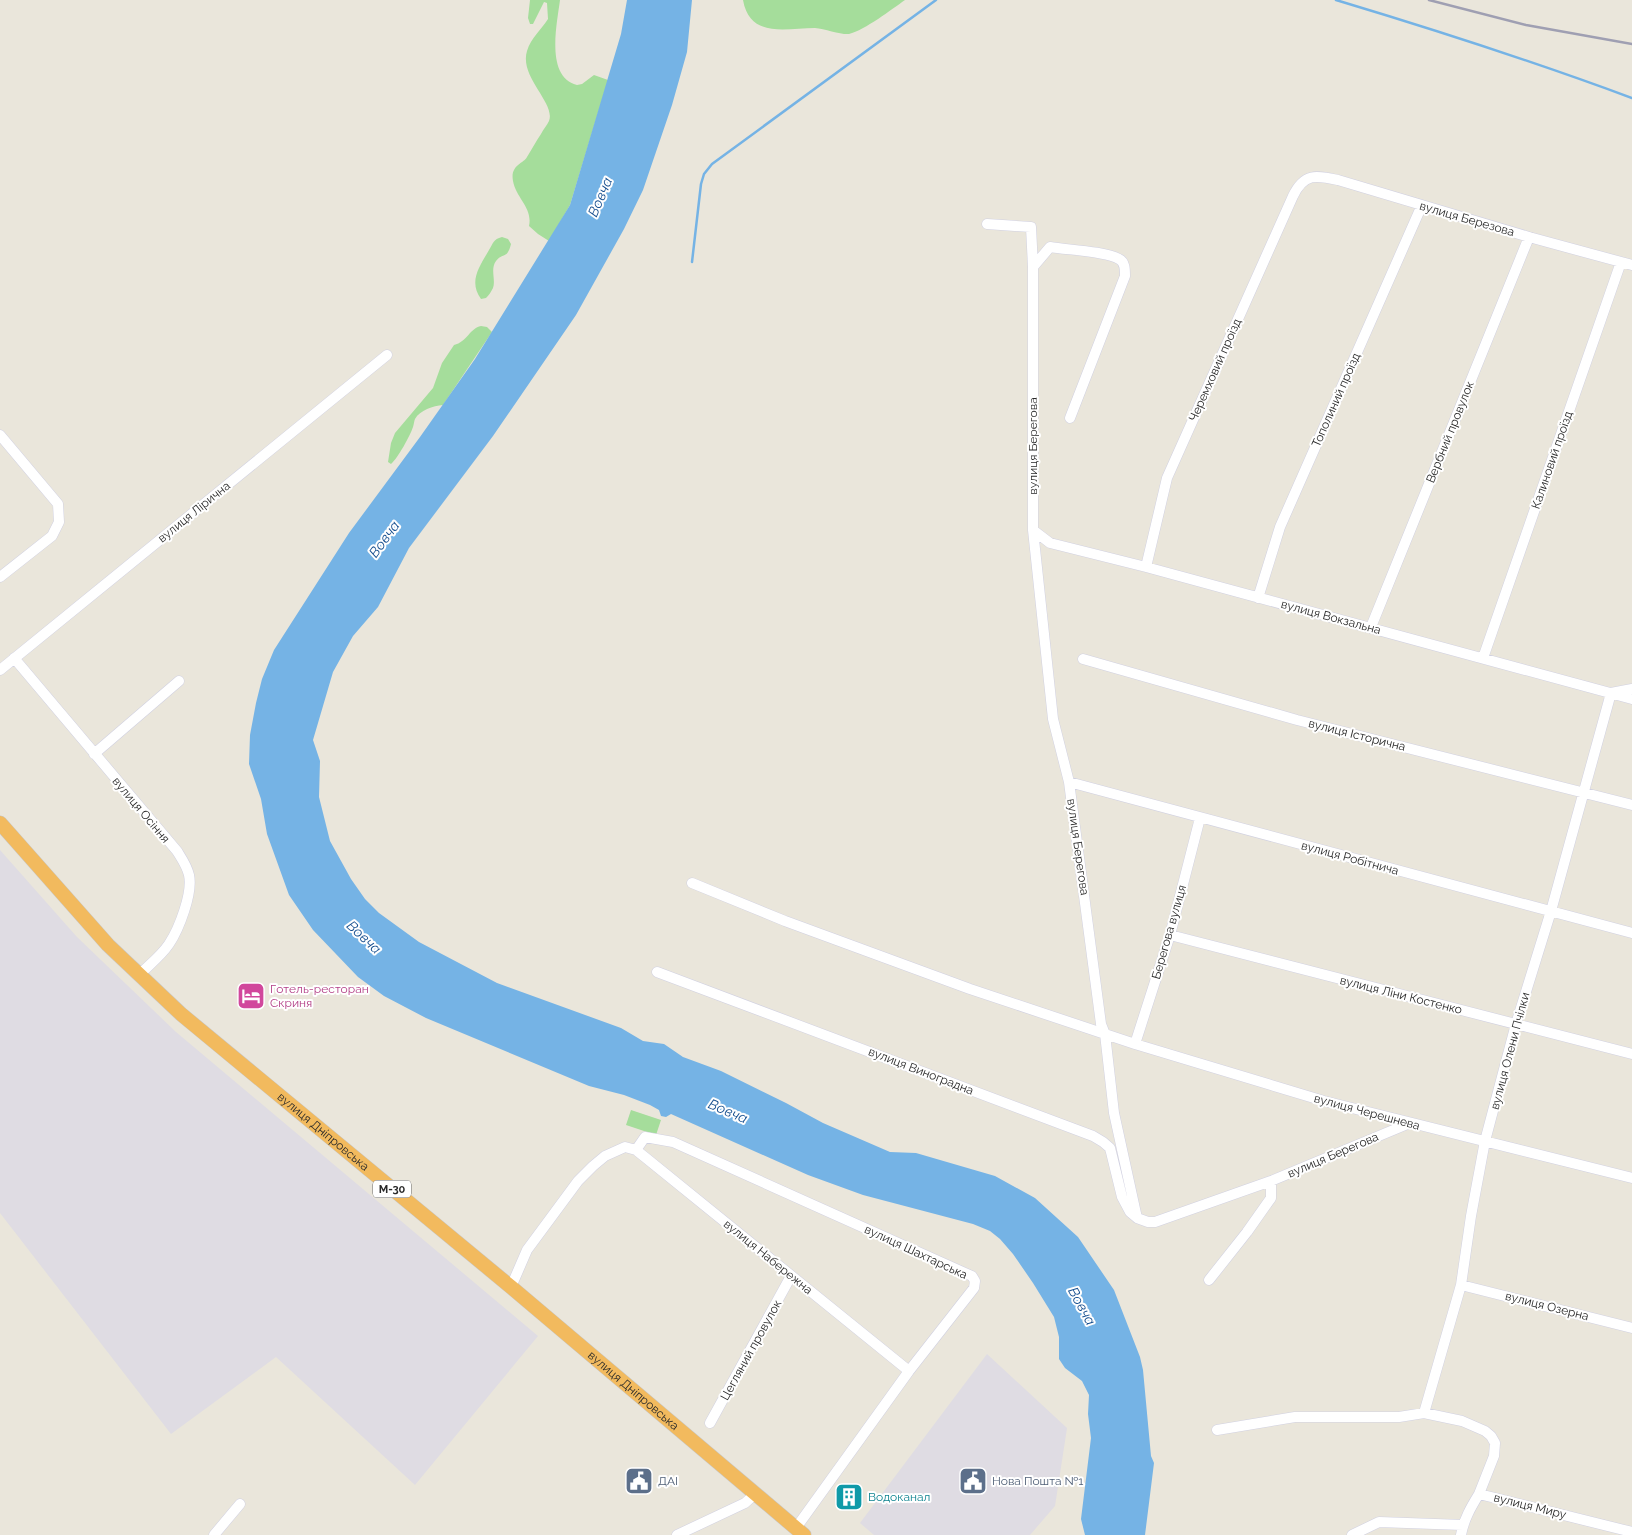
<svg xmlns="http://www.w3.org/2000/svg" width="1632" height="1535" viewBox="0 0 1632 1535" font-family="Raleway,sans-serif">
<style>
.industrial{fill:#dfdce3}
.green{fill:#a5dd9b}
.water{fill:#75b3e5}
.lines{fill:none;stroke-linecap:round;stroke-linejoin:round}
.stream{stroke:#75b3e5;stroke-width:2.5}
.minor-casing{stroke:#d1d1e1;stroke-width:11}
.highway-casing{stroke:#c7c7c7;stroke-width:15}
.minor{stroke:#fff;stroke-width:10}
.highway{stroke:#f2ba5e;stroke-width:14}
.rail{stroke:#9f9fb2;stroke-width:2.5}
.labels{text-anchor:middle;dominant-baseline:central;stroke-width:4;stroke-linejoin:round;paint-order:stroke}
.shield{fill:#fff;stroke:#696969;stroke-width:1}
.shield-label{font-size:11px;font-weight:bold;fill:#292929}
.street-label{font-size:12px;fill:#292929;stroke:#fff}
.hotel-label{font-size:12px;fill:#b23c85;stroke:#fff;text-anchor:start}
.service-label{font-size:12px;fill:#4e5e75;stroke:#fff;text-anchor:start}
.culture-label{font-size:12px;fill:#0d838f;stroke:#fff;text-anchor:start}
.water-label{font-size:14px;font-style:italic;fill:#174f8f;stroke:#fff}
</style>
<rect width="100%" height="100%" fill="#eae6db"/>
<path class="industrial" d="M0,850L77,937L176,1032L538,1336L415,1485L276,1357L171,1434L0,1213Z
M987,1354L1067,1428L1055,1506L1030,1535H874L860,1523Z"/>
<path class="green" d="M530,0H560C557,24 545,77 577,85L582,84L594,75L608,80L570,205L549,241L538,234L529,226C533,208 516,198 513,181C510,165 523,164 527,157C532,149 536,141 541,134C543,130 547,125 549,121C556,103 519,77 527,51C531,38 541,30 548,19L547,3L544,2L533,24H530L528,18Z
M743,0H905C892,9 865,30 849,34C842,35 825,29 815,28C786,28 750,39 743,0Z
M502,237L508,239L511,244C507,260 503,252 496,261C490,269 496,280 493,288C491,292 489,295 486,298L481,299C468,281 480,266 489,250C493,244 493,239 502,237Z
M481,326L487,327L492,332L443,405C433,406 420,410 415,419C414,421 414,424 413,427C410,436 398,458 391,464L388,462L391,443L395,433L433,388L442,363L454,345C467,342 470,328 481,326Z
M631,1110L661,1120L656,1135L626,1125Z"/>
<path class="water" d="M627,0H692L687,52L672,105L643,190L624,229L576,315L493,436L409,548L378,607L353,636L333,672L313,740L320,761L319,797L330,841L351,879L365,899L379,913L419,942L497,983L621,1028L643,1041L664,1044L683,1057L721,1071L786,1103L823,1123L890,1152L916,1153L995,1176L1035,1198L1078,1237L1114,1290L1140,1357L1143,1370L1151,1456L1154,1463L1145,1535H1085L1081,1519L1091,1438L1088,1414L1089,1395L1082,1381L1065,1368L1059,1359V1337L1054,1317L1033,1283L1013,1254L1000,1239L990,1231L973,1224L863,1195L808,1175L671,1114L666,1117L661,1116L659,1110L650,1105L624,1095L589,1086L426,1018L384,996L358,977L313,930L289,895L267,834L261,799L249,764L250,735L256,703L262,679L274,650L349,533L420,437L475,359L570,205L621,34Z"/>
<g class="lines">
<path class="stream" d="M1336,0C1436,30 1535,62 1632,98
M692,262L701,184L704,174L712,164L936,0"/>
<defs>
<path id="minor" d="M987,224L1031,227L1033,267V530L1053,719L1069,782L1101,1024L1105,1034L1114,1113L1137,1218L1148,1222H1155L1271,1181L1410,1123
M1033,267L1050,247C1068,250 1104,251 1119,259C1125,262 1125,269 1125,276L1070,418
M0,435L58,504L59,522L52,536L0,577
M1033,530L1050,543L1146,567L1632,699
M1146,567L1167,478L1293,196C1304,173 1316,175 1338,180L1529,237L1632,265
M1258,598L1280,527L1422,205
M1371,627L1529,237
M14,658L177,851C182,859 187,866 189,875C193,893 179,929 169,944C161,956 149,965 139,975
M1483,658L1621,262
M1083,659L1297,720L1632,805
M0,670L387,355
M94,754L179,681
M1069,782L1632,933
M692,883L785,921L970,989L1135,1044L1324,1101L1632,1178
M1170,935L1632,1054
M657,972L1093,1136L1103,1142L1110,1148L1122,1197L1130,1212L1136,1217
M1135,1044L1170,935L1200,818
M636,1150L645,1137L673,1142L965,1273L972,1276L975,1281L974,1288L909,1371L796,1528
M1209,1280L1247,1232L1271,1198V1181
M1461,1285L1632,1328
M511,1287L527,1250L578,1181L593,1166L605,1156L625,1147L636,1150L646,1158L909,1371
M1424,1413L1461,1285L1471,1216L1485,1141L1516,1024L1551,911L1611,693L1632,689
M710,1423L791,1276
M1217,1430L1295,1417H1399L1424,1413L1462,1421L1485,1431L1491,1436L1495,1443L1494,1456L1479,1494L1632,1532
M214,1535L240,1504
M677,1535L745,1503L755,1494
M1352,1535L1379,1522L1463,1525
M1461,1535C1464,1519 1471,1507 1479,1494"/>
<g id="highway">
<path id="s1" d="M0,823L108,945L181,1014L511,1287L804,1535"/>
</g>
</defs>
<use href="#minor" class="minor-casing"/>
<use href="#highway" class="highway-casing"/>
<use href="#minor" class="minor"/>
<use href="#highway" class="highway"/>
<path class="rail" d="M1429,0L1526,25L1632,44"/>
</g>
<defs>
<symbol id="hotel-square" viewBox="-11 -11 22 22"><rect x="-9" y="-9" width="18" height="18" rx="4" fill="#d1479c" stroke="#fff"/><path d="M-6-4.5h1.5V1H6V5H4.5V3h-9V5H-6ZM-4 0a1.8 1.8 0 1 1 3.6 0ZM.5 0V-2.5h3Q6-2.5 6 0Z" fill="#fff"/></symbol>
<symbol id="civic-square" viewBox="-11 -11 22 22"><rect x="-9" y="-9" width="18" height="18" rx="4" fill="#5c6f8a" stroke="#fff"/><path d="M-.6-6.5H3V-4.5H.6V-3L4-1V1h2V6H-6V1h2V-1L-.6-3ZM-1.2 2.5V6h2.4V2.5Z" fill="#fff"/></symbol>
<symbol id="building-square" viewBox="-11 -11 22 22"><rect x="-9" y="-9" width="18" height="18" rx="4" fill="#0f9aa8" stroke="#fff"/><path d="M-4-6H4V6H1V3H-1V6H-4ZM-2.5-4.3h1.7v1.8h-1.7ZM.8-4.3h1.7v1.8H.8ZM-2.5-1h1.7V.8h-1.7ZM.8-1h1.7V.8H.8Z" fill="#fff"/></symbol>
</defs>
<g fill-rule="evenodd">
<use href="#hotel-square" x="235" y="980" width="32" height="32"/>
<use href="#civic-square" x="623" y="1465" width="32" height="32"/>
<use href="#civic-square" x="957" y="1465" width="32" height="32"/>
<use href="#building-square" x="833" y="1481" width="32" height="32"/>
</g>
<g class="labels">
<rect class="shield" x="373" y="1180.5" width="38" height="17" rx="4"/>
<g class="shield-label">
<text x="392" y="1189">М-30</text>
</g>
<g class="street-label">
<text transform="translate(1467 219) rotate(16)">вулиця Березова</text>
<text transform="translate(1215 370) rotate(-66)">Черемховий проїзд</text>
<text transform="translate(1336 400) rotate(-66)">Тополиний проїзд</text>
<text transform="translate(1450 432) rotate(-68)">Вербний провулок</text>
<text transform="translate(1033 446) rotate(-90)">вулиця Берегова</text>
<text transform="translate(1552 460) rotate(-71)">Калиновий проїзд</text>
<text transform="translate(194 512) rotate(-39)">вулиця Лірична</text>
<text transform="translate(1331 617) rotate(15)">вулиця Вокзальна</text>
<text transform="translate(1357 735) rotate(14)">вулиця Історична</text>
<text transform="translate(141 810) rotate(50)">вулиця Осіння</text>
<text transform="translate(1078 847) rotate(82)">вулиця Берегова</text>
<text transform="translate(1350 858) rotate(15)">вулиця Робітнича</text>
<text transform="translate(1169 932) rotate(-74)">Берегова вулиця</text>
<text transform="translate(1401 995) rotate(14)">вулиця Ліни Костенко</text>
<text transform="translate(1510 1051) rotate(-75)">вулиця Олени Пчілки</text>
<text transform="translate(921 1071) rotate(21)">вулиця Виноградна</text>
<text transform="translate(1367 1112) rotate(15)">вулиця Черешнева</text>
<text stroke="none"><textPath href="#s1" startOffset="448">вулиця Дніпровська</textPath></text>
<text transform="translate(1333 1155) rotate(-23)">вулиця Берегова</text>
<text transform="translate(916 1252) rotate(25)">вулиця Шахтарська</text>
<text transform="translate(768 1257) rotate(39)">вулиця Набережна</text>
<text transform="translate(1547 1306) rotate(14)">вулиця Озерна</text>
<text transform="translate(751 1350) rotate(-61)">Цегляний провулок</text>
<text stroke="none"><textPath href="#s1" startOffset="852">вулиця Дніпровська</textPath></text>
<text transform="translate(1530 1506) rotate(14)">вулиця Миру</text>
</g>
<g class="hotel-label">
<text x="270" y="989">Готель-ресторан<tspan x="270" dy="14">Скриня</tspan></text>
</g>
<g class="service-label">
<text x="658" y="1481">ДАІ</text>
<text x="992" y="1481">Нова Пошта №1</text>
</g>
<g class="culture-label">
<text x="868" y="1497">Водоканал</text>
</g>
<g class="water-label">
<text transform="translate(600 197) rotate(-67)">Вовча</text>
<text transform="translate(384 539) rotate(-54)">Вовча</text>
<text transform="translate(364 937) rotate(43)">Вовча</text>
<text transform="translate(728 1111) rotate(23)">Вовча</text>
<text transform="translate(1082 1306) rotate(61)">Вовча</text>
</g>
</g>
</svg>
